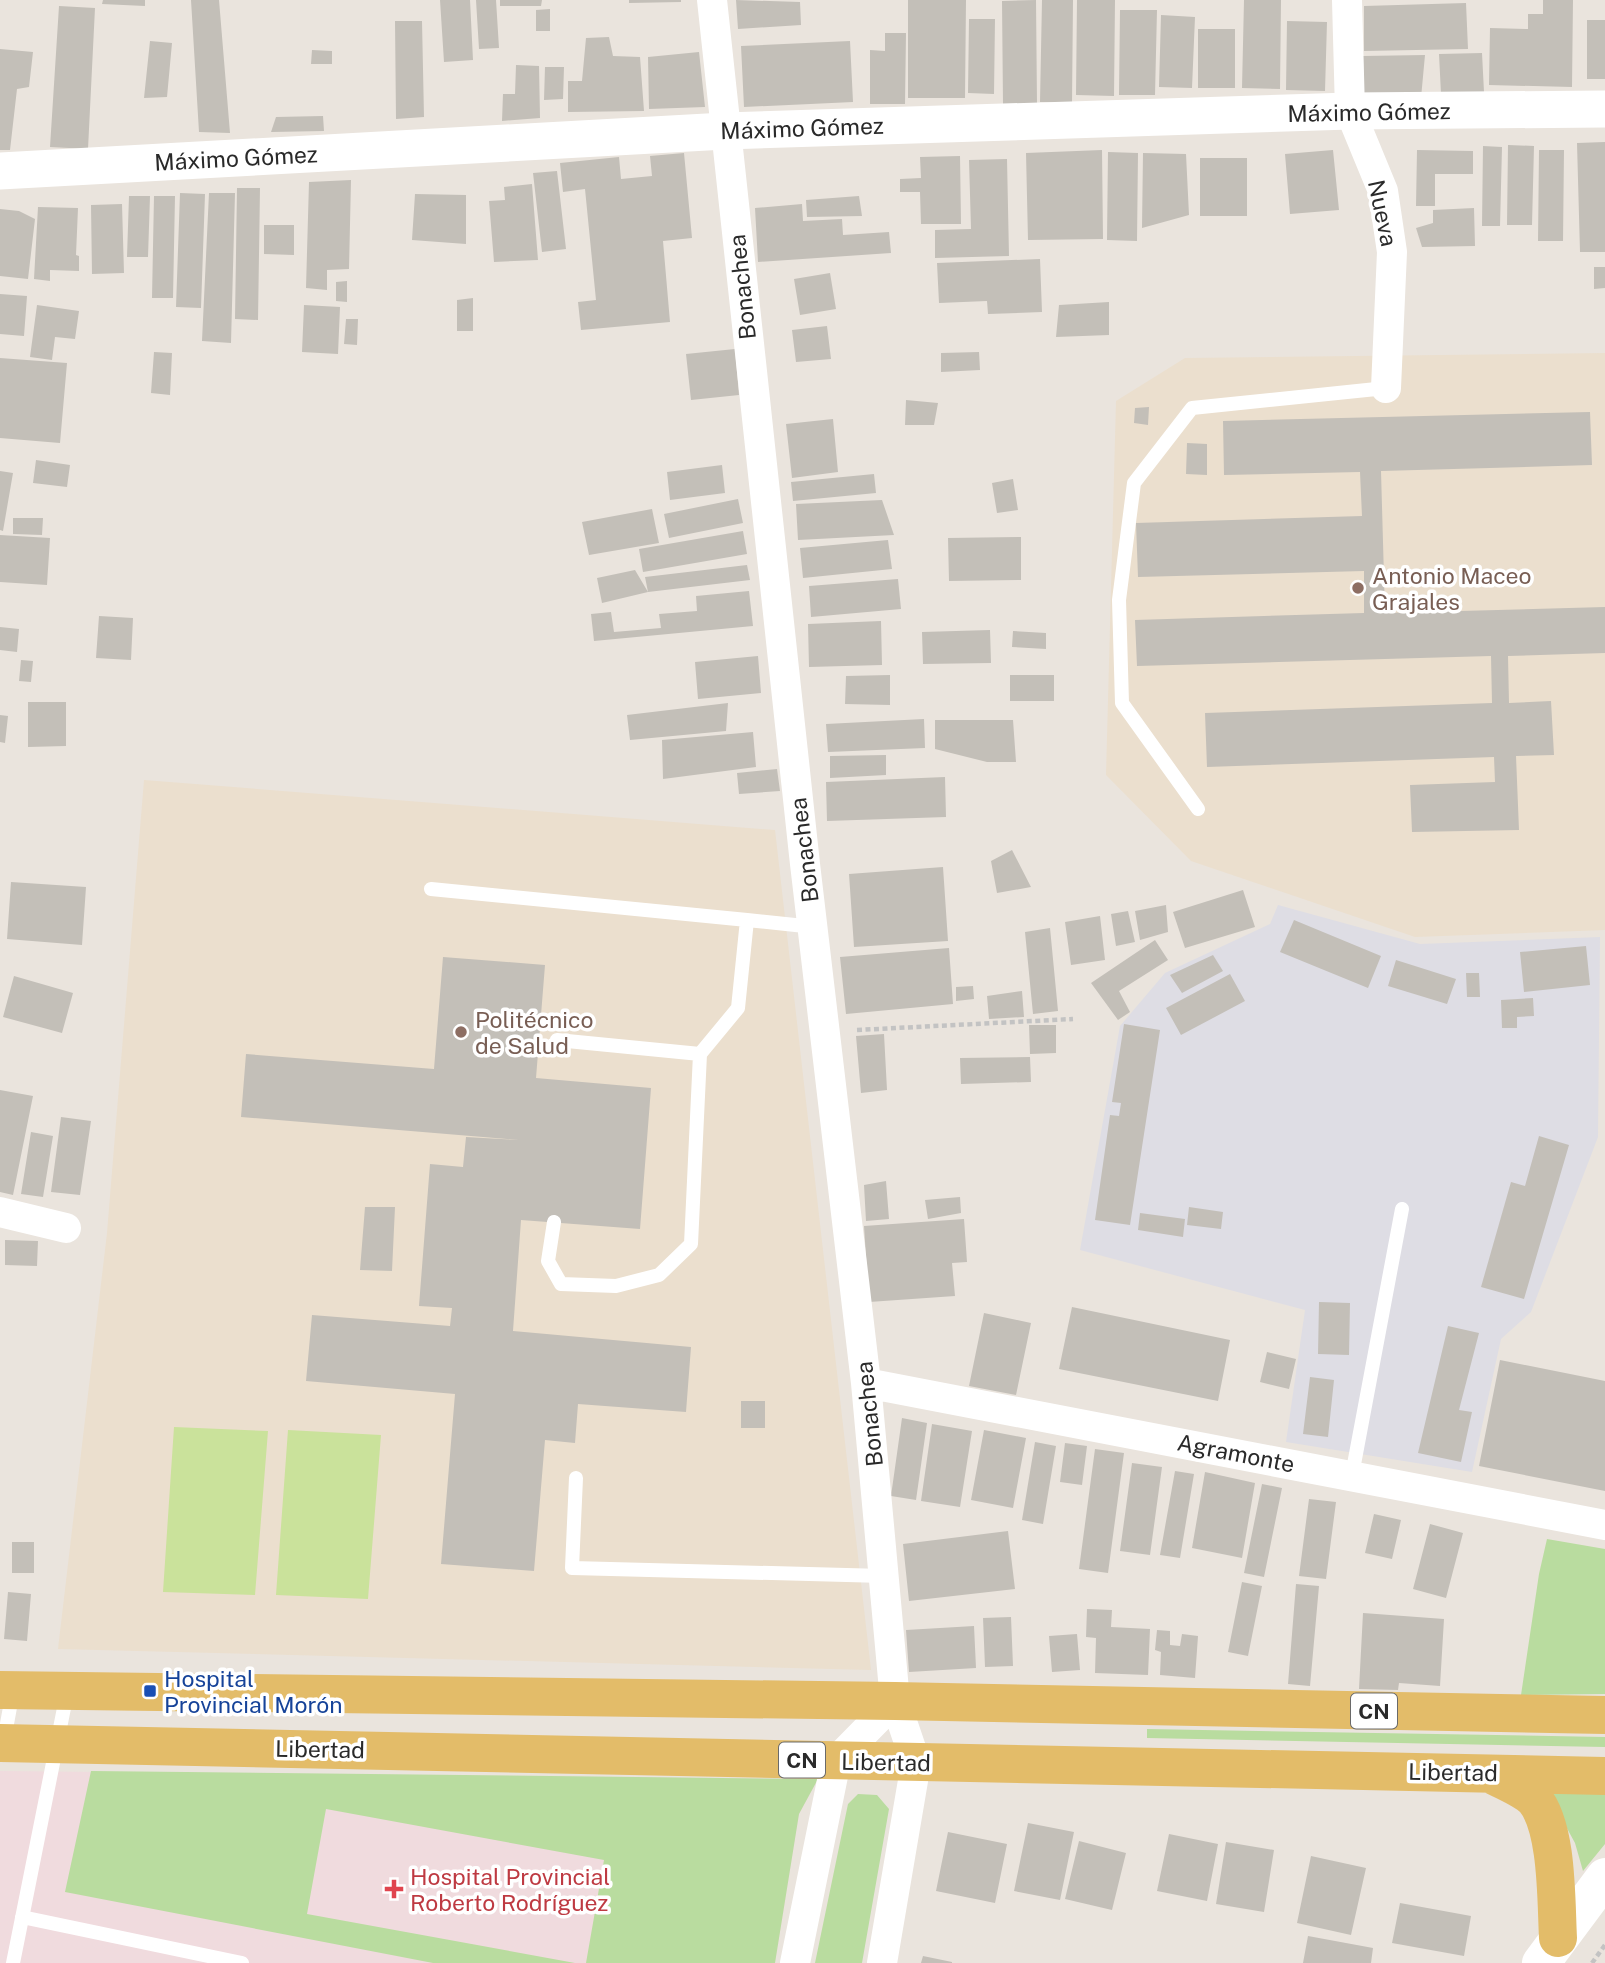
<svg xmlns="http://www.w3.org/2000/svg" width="1605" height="1963" viewBox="0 0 1605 1963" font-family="'Public Sans',sans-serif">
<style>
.industrial{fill:#dedde4}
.education{fill:#ebdfce}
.medical{fill:#f0dbde}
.green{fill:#b9dc9f}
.pitch{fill:#cae29b}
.building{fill:#c3bfb8}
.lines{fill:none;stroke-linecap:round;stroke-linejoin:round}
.path{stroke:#c3c3c3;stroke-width:4.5;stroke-dasharray:5 3.5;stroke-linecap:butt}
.service{stroke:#fff;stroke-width:14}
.minor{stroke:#fff;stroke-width:30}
.tertiary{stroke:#fff;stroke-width:37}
.secondary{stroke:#fff;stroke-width:38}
.primary{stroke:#e3bc69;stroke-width:38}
.education-dot{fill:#8d6e63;stroke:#fff;stroke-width:2.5}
.transit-dot{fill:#1a4fb4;stroke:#fff;stroke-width:2.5}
.health-dot{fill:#e0444e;stroke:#fff;stroke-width:2.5}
.labels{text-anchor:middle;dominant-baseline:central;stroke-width:7;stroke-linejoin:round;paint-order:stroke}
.shield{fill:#fff;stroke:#6a6a6a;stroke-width:2}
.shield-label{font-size:21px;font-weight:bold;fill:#2a2a2a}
.street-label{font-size:23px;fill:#2a2a2a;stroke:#fff}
.education-label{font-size:23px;fill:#785e54;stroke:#fff;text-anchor:start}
.transit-label{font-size:23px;fill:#164399;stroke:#fff;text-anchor:start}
.health-label{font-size:23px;fill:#be3a42;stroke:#fff;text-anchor:start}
</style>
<rect width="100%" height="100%" fill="#eae4dd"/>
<path class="industrial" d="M1278,905L1420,944L1600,937L1598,1137L1531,1312L1501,1339L1472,1472L1286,1442L1305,1310L1080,1250L1120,1026L1165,973L1270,924Z"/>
<path class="education" d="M1605,353V930L1415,937L1191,861L1106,775L1116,401L1185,358Z
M144,780L775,830L871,1670L58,1649L107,1233Z"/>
<path class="medical" d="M0,1771L818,1779L799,1814L775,1963H0Z"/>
<path class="green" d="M1547,1539L1605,1549V1694L1521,1695L1539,1574Z
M1147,1729L1605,1737V1747L1147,1738Z
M91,1771L818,1779L799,1814L775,1963H586L604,1860L326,1809L307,1914L575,1963H433L65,1892Z
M1554,1791H1605V1844L1583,1871L1575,1843L1551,1799Z
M858,1794L877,1795L889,1809L862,1963H815L848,1804Z"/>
<path class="pitch" d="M174,1427L268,1431L255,1595L163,1592Z
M288,1430L381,1435L368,1599L276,1595Z"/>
<path class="building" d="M103,0H145V6L102,4Z
M191,0H219L230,133L199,132Z
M440,0H470L473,60L444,62Z
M476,0H496L499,48L479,49Z
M500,0H542L541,6H500Z
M629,0H681V2L629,3Z
M736,0L800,2L801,25L738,29Z
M908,0H966L965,98H908Z
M1036,0L1037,104H1003L1002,1Z
M1042,0H1073L1072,103L1040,102Z
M1077,0H1115L1114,96L1076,95Z
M1244,0H1281L1280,89L1242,88Z
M1543,0H1573L1572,87L1489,85L1490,28L1528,29V14H1543Z
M1466,3L1468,49L1364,51V6Z
M59,6L95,8L88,149L50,147Z
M550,9V31H536V10Z
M1120,10H1157L1155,95H1119Z
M1161,15L1195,17L1192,88L1159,87Z
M969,19H995L994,94L968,93Z
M1587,20H1605V79H1587Z
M395,21H422L424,117L396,119Z
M1287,21L1327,22L1325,91L1286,90Z
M1198,29H1235V88H1198Z
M885,33H906L905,104H870V50L885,51Z
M609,37L613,56L640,57L644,111L568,112V81H582L586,38Z
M150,41L172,43L167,97L144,98Z
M850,41L853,102L744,107L741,46Z
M0,49L33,52L29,87L17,89L10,150H0Z
M312,50L332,51V64H311Z
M699,52L705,107L649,109L648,57Z
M1482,53L1484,92L1441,94L1439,54Z
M1425,55L1421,98H1364L1363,56Z
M516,65L539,66L540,118L502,121L503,94H515Z
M545,67H564L563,99L544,100Z
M323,116L324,131L271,132L276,117Z
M1605,142V252H1580L1577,143Z
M1508,145L1534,146L1532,225H1507Z
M1483,146L1502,147L1500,226H1482Z
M1102,150L1103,239L1028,240L1026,153Z
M1333,150L1339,210L1290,214L1285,154Z
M1417,150L1473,151V174H1435V206H1416Z
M1539,150H1564L1563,241H1538Z
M1108,152L1138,153L1137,241L1107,240Z
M684,153L692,238L663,241L670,322L581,330L578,302L596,300L585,189L563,192L560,163L619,157L621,179L652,176L650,156Z
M1143,153L1186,154L1189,215L1142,228Z
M960,156L961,224H921L920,192H900V179L921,178L920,157Z
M1200,158H1247V216H1200Z
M1007,159L1009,256L935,258V230L971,229L969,160Z
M557,171L566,249L542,252L533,173Z
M351,180L349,269L327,270V290L306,288L309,182Z
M532,184L538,260L494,262L489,201L505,200L504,187Z
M237,188H260L258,320L235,319Z
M180,193L205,194L201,308L176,307Z
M209,193H235L231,343L202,341Z
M415,194L466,195V244L412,240Z
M129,196H150L148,257H127Z
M154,196H175L173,298H152Z
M859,196L862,216L807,217L806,200Z
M122,204L124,273L92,274L91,205Z
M802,204L803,221L842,219L843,235L889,232L891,253L758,262L755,208Z
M38,207L78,208L76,255L79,256V271L50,270V281L34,279Z
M1474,208L1475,246L1422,247L1416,228L1433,223V210Z
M0,209L19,211L35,219L28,279L0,276Z
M264,225H294V255L264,254Z
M1040,259L1042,312L988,314L987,301L939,303L937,263Z
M1594,267H1605V288L1594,289Z
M830,273L836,309L800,315L794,279Z
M347,281V302L336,301V282Z
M0,294L27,296L24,336L0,334Z
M473,298V331H457V300Z
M1109,302V335L1056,337L1059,305Z
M37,305L79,311L75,339L55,337L52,360L30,357Z
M304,305L340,307L338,354L302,352Z
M346,319H358L357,345L344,344Z
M827,326L831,359L796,362L792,330Z
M735,349L739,395L691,400L686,354Z
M154,352L172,353L170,395L151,393Z
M979,352L980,370L941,372V353Z
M0,358L67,363L60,443L0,438Z
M906,400L938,403L934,425H905Z
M1149,407L1148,425L1134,423L1135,408Z
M1590,412L1592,465L1381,471L1385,613L1605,607V653L1508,656L1509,703L1551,701L1554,755L1516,756L1519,830L1412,832L1410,785L1495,782L1494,757L1207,767L1205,713L1492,703L1491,656L1137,666L1135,620L1364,613V571L1138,577L1136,523L1362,516L1360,472L1224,475L1223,421Z
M833,419L838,472L792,478L786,424Z
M1187,443L1207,444V475L1186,474Z
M36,460L70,465L67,487L33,483Z
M722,465L725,493L670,500L667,472Z
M0,471L13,473L3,531L0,530Z
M874,474L876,493L793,501L791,482Z
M1013,479L1018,510L997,513L992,483Z
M738,499L743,523L669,538L664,514Z
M882,500L894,535L798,540L796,504Z
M652,509L659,543L589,555L582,522Z
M13,518H43L42,535L13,534Z
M743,531L747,554L643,572L639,549Z
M0,535L50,538L47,585L0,582Z
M1021,537V580L949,581L948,538Z
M888,540L892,569L803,578L800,548Z
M747,565L750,580L648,592L602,603L597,578L635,570L648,592L645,577Z
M898,579L901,609L811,617L809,586Z
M749,591L753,626L594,641L591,614L611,612L614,632L661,628L659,614L697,611L696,596Z
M99,616L133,618L131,660L96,658Z
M881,621L882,665L809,667L808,624Z
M0,627L19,629L17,652L0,650Z
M990,630L991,663L923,664L922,632Z
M1013,631L1046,633V649L1012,647Z
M758,656L761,693L698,699L695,662Z
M21,660L33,661L31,682L19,681Z
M890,675V705L845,704L846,676Z
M1010,675H1054V701H1010Z
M28,702H66V746L28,747Z
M728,703L726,731L630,740L627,715Z
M0,715L8,716L5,743L0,742Z
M924,719L925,748L828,752L826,724Z
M935,720H1013L1016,762H987L935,749Z
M753,732L756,767L663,779L662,740Z
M886,755V775L830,778V756Z
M777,769L780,791L739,794L737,773Z
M945,777L946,817L827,821L826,782Z
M1012,850L1031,887L997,893L991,861Z
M943,867L948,941L854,947L849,874Z
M11,882L86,887L82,945L7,939Z
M1243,890L1255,927L1185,948L1173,912Z
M1166,905L1168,932L1140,940L1135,911Z
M1128,911L1135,942L1116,946L1111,914Z
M1100,916L1105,960L1071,965L1065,922Z
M1294,920L1381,956L1368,988L1280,952Z
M1050,928L1058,1011L1033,1014L1025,932Z
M1155,940L1168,960L1119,991L1130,1012L1118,1020L1091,983Z
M1586,946L1590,985L1524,992L1520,952Z
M949,948L953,1004L846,1014L840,957Z
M1213,955L1223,971L1182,993L1170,975Z
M443,957L545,965L536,1078L651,1088L640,1229L521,1220L513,1331L691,1347L686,1412L578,1404L575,1443L545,1440L534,1571L441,1564L455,1394L306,1381L312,1315L450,1326L452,1308L419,1306L430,1164L463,1167L466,1137L519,1140L241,1117L246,1054L434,1069Z
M1396,960L1456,979L1447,1004L1388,986Z
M1466,973H1479L1480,997H1467Z
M1230,974L1245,1001L1181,1035L1166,1008Z
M14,976L73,993L62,1033L3,1017Z
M973,986L974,999L956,1001V987Z
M1022,991L1024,1017L989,1019L987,996Z
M1533,998L1534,1016L1517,1017V1028H1502L1501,1000Z
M1124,1024L1160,1030L1130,1225L1095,1220L1110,1115L1119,1116L1121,1103L1112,1102Z
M1029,1025H1056V1053L1030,1054Z
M884,1034L887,1090L861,1093L856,1036Z
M1030,1057L1031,1082L961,1084L960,1058Z
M0,1090L33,1096L13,1195L0,1192Z
M61,1117L91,1121L80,1195L51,1192Z
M31,1132L53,1136L43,1197L21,1194Z
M1539,1136L1569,1145L1524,1299L1481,1287L1511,1182L1525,1186Z
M886,1181L889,1219L866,1221L864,1185Z
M960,1197L961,1213L928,1219L925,1200Z
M365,1207H395L392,1271L360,1270Z
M1189,1207L1223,1212L1221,1229L1187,1225Z
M1140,1213L1185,1219L1183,1237L1138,1230Z
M964,1219L967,1262L952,1263L955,1296L869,1302L864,1226Z
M5,1240L38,1241L37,1266L5,1265Z
M1319,1302L1350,1303L1349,1355L1318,1354Z
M1072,1307L1230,1340L1218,1401L1059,1369Z
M984,1313L1031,1323L1016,1395L969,1386Z
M1448,1326L1479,1333L1459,1410L1472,1412L1461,1462L1418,1453Z
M1267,1352L1296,1359L1289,1389L1260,1382Z
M1500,1360L1605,1381V1491L1479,1466Z
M1310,1377L1334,1380L1328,1437L1303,1434Z
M741,1401H765V1428H741Z
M902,1418L927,1423L916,1500L891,1496Z
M932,1424L972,1431L960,1507L921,1501Z
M984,1430L1026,1438L1013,1508L971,1500Z
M1035,1442L1056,1446L1043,1524L1022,1520Z
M1065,1443L1087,1446L1082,1485L1060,1482Z
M1095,1449L1124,1453L1108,1573L1079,1569Z
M1132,1463L1162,1467L1150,1555L1120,1551Z
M1175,1471L1194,1474L1180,1558L1160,1555Z
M1205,1472L1255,1483L1242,1558L1192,1548Z
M1262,1484L1282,1488L1264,1577L1244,1573Z
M1309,1499L1336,1502L1326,1579L1299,1576Z
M1374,1514L1401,1520L1392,1559L1365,1553Z
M1430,1524L1463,1533L1446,1598L1413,1589Z
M1008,1531L1015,1589L909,1601L903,1544Z
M12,1542H34V1573H12Z
M1242,1582L1262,1586L1248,1656L1228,1652Z
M1296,1584L1319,1586L1310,1686L1288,1684Z
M8,1592L31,1594L27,1641L4,1639Z
M1087,1609L1112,1610L1111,1627L1150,1629L1148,1675L1095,1673L1096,1638L1086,1637Z
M1363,1613L1444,1619L1440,1686L1399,1683L1398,1690L1359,1689Z
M1011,1617L1013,1666L985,1667L983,1618Z
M974,1626L976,1668L909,1672L906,1630Z
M1157,1630L1170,1631V1645L1180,1646L1182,1634L1198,1636L1195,1678L1160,1675L1161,1652L1155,1650Z
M1077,1634L1080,1670L1052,1672L1049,1636Z
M1028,1823L1074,1832L1060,1900L1014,1891Z
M948,1832L1007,1844L995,1903L936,1891Z
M1169,1834L1218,1844L1207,1901L1157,1891Z
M1079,1841L1126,1853L1112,1910L1065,1899Z
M1226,1842L1274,1850L1264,1912L1216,1904Z
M1311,1856L1366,1868L1351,1935L1297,1923Z
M1400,1903L1471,1916L1464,1956L1392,1943Z
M1308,1936L1373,1948L1371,1963H1303Z
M923,1956L952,1962V1963H921Z"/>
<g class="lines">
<path class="path" d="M857,1030L1073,1019
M1592,1963L1605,1945"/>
<path class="service" d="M1198,809L1122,703L1119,600L1134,483L1192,408L1386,388
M431,889L747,920
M557,1040L700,1054
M554,1222L548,1261L561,1284L616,1286L659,1275L691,1244L700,1054L738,1008L747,920L814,927
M1352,1475L1402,1209
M576,1478L572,1568L884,1576
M4,1740L13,1691
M22,1917L242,1963
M13,1963L67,1693"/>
<path class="minor" d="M712,0L805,864L866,1383L895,1701L916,1763L882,1963
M1347,0L1350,111L1383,191L1392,252L1386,388
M0,1212L66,1228
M866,1383L1605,1525
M795,1963L836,1761L895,1701"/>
<path class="tertiary" d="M0,171L725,131L1350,111L1605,109"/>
<path class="secondary" d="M1541,1963L1605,1877"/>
<path class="primary" d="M0,1690L895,1701L1605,1715
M0,1743L1605,1776
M1491,1774C1503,1781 1524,1789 1534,1799C1558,1827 1556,1902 1558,1938"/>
</g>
<g class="education-dot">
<circle cx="1358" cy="588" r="7"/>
<circle cx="461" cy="1032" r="7"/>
</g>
<rect class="transit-dot" x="143" y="1684" width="14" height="14" rx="3.5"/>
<path class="health-dot" d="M390.5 1878.5h7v7h7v7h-7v7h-7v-7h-7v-7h7z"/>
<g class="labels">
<g class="shield">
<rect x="1351" y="1693.5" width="46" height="35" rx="5"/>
<rect x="779" y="1742.5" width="46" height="35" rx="5"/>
</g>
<g class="shield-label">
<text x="1374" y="1711">CN</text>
<text x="802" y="1760">CN</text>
</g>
<g class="street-label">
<text transform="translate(1369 112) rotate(-1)">Máximo Gómez</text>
<text transform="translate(802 128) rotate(-2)">Máximo Gómez</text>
<text transform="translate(236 158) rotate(-3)">Máximo Gómez</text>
<text transform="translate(1383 213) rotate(78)">Nueva</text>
<text transform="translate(742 287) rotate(-96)">Bonachea</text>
<text transform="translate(804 850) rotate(-97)">Bonachea</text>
<text transform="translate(869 1414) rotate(-96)">Bonachea</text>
<text transform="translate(1236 1453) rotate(11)">Agramonte</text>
<text transform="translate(320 1749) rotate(1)">Libertad</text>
<text transform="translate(886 1762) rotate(1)">Libertad</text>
<text transform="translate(1453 1772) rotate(1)">Libertad</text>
</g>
<g class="education-label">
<text x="1372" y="575">Antonio Maceo<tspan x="1372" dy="26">Grajales</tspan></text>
<text x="475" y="1019">Politécnico<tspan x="475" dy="26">de Salud</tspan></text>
</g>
<g class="transit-label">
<text x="164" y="1678">Hospital<tspan x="164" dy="26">Provincial Morón</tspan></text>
</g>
<g class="health-label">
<text x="410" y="1876">Hospital Provincial<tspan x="410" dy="26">Roberto Rodríguez</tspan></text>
</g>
</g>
</svg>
